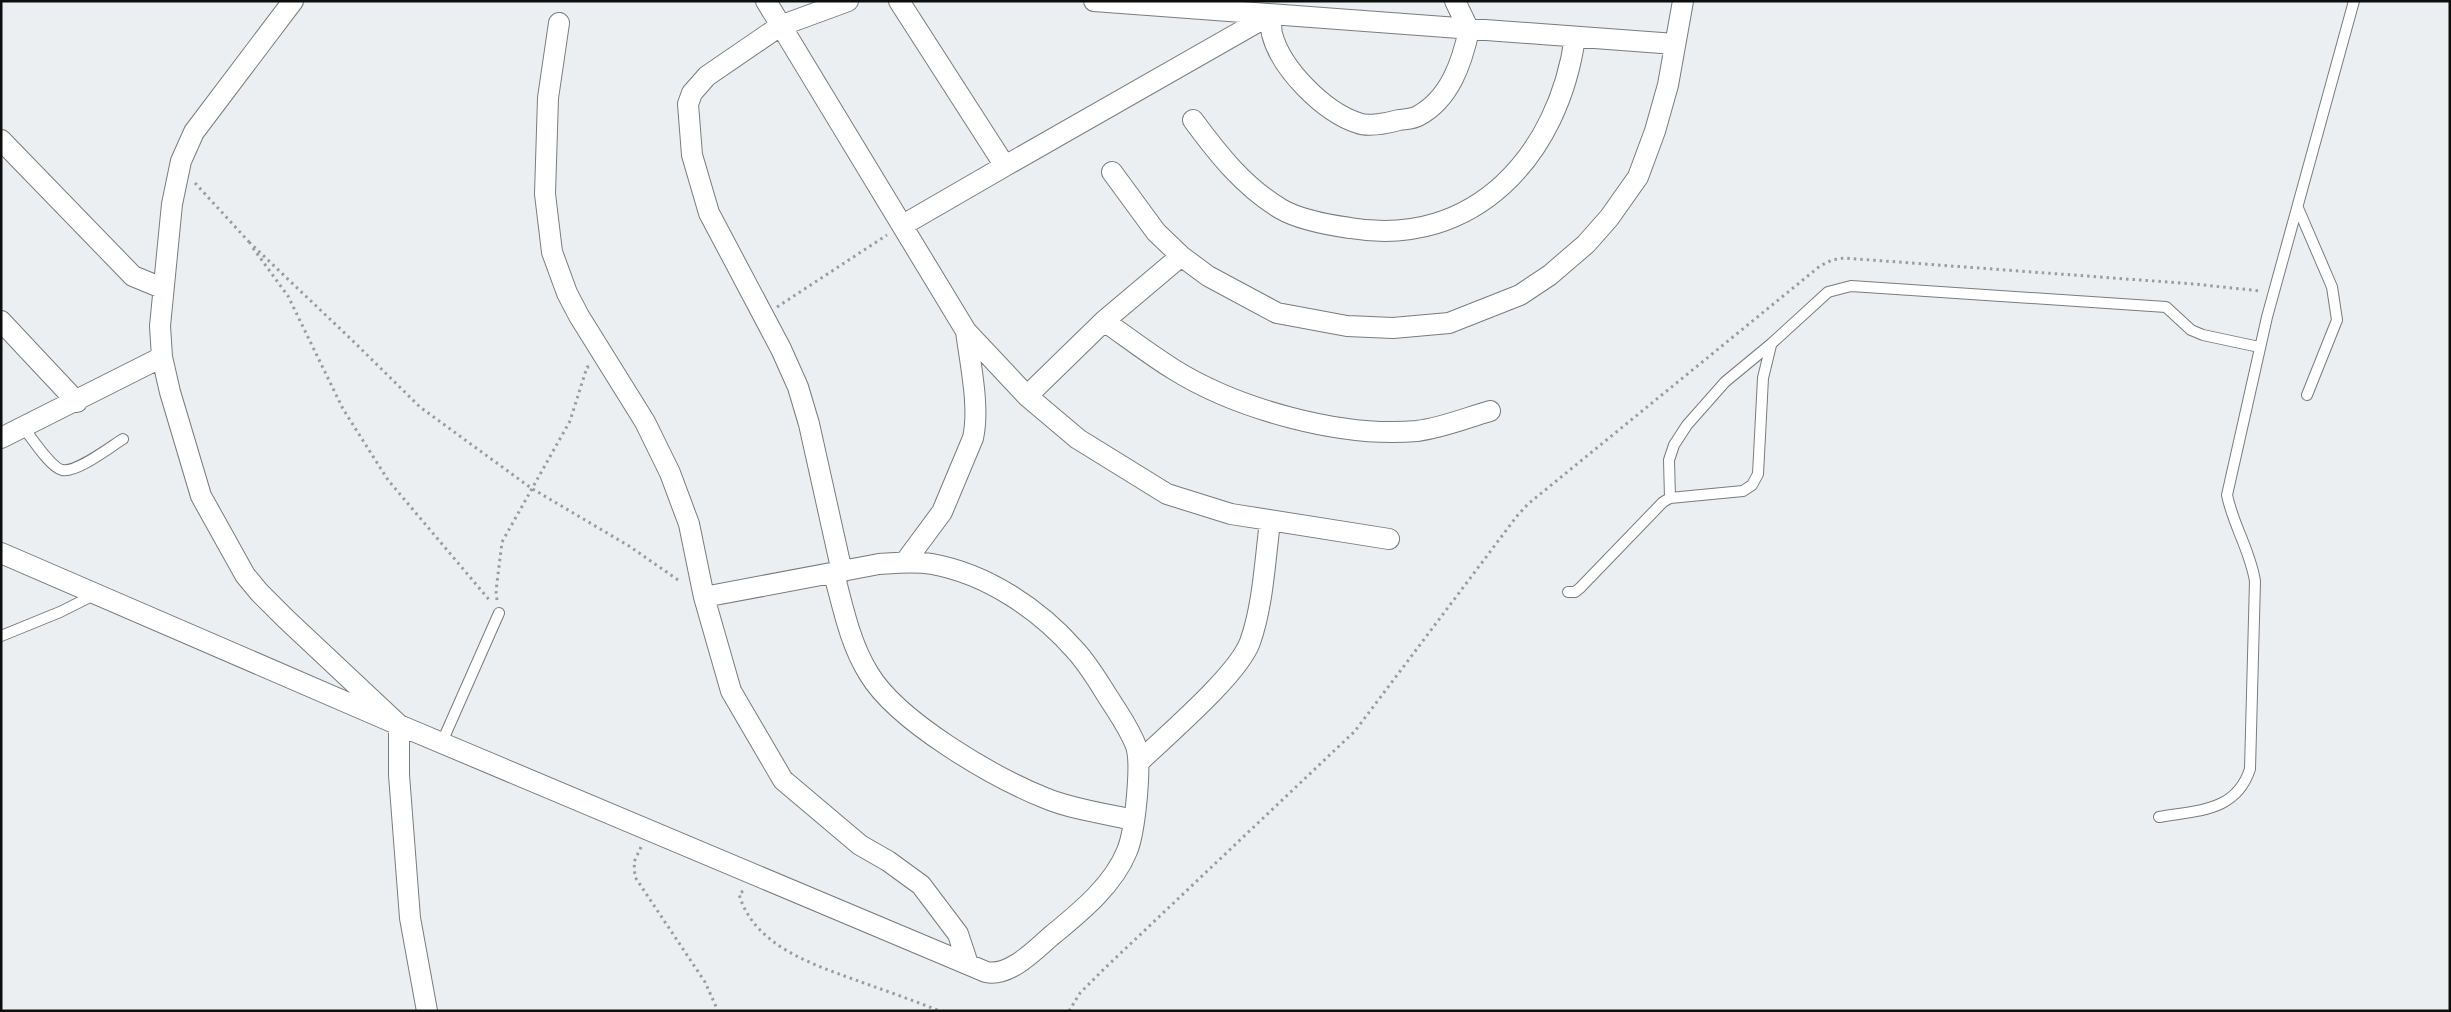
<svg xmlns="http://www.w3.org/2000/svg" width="2451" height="1012" viewBox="0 0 2451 1012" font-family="'DM Sans',sans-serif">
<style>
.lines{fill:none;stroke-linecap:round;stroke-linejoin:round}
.service-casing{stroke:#797b7d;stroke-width:12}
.minor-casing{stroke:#797b7d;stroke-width:22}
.path{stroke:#9a9d9e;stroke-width:3;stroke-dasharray:2.5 4;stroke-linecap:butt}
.service{stroke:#fff;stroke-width:10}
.minor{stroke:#fff;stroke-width:20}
</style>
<rect width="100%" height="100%" fill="#eceff1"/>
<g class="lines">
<defs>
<path id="service" d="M2298,208L2332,287L2337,320L2307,395
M23,427C32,438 50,467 62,470C77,473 110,447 123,439
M1670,498L1669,460L1674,445L1687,425L1725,382L1771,344L1828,292L1851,286L2166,307L2191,330L2203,335L2259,347
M1568,592H1575L1580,588L1663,502L1670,498L1743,491L1752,485L1758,474L1763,378L1771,345
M1,636L60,612L96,594
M442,742L499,613
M2159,817C2198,810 2236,812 2250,769L2255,581C2250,550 2233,525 2227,495L2267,317L2354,1"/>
<path id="minor" d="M293,1L194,132L181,161L172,204L160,326L162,357L170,392L201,496L245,575L259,592L286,619L399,725V775L410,918L427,1011
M766,1L966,331L1027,396L1078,439L1167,494L1231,514L1389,539
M899,1L1005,166L1270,15C1271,21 1271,28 1272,34C1281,69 1324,112 1358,123C1368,127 1388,123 1399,120C1405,119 1413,119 1418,116C1450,99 1462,62 1469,30L1455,1
M1094,1L1675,44
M559,23L548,98L545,194L552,252L567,293L579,316L645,422L670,473L689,524L704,597L731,691L783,780L860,845L888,861L921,885L958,934L968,964
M1193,120C1218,154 1244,187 1281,209C1298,219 1329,225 1350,228C1475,249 1559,154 1575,37
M1,140L133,276L162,288
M1112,172L1156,232L1181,256L1208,276L1277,313L1347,326L1393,328L1449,323L1520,295L1550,275L1586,244L1609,218L1638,177L1655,131L1668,85L1683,1
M903,225L1005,166
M1,321L77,402
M1104,321C1127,337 1149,354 1173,369C1237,409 1341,438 1417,431C1442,428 1466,418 1490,411
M1027,396L1104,321L1181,256
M1,438L162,357
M1,553L399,725L986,972C1009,977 1034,951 1050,937C1079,913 1113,886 1127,851C1135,832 1142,764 1136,746C1130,730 1119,714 1110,700C1099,683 1089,665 1075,650C1039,609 987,574 932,564C914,561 896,563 879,564L704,597
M905,562L942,512L973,438C980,407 970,363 966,331
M842,572L809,424L798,387L781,349L709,213L692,155L688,104L692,93L707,76L780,26L848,1
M834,574C843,607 850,644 869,674C898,722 993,777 1045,798C1071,809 1106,814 1134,820
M1139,762C1167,735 1238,675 1250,642C1263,606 1265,560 1270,522"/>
</defs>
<use href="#service" class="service-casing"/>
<use href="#minor" class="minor-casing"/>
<path class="path" d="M195,183L250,243
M249,242L355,343L420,407L531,488L629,546L681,582
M253,248L288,296L343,409L388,480L491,602
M777,307L887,235
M497,600L496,591L502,542L570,421L587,367H590
M641,847L634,862L635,877L705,982L718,1011
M743,891L739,894C754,947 815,965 861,982C887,991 914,1001 940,1011
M1069,1011L1080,993L1105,968L1355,731L1517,516L1528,504L1820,266L1832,260L1844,258L2194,284L2261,291"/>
<use href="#service" class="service"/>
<use href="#minor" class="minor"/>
</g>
<rect width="2451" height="1012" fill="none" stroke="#0c0d0d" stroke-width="5"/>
</svg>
